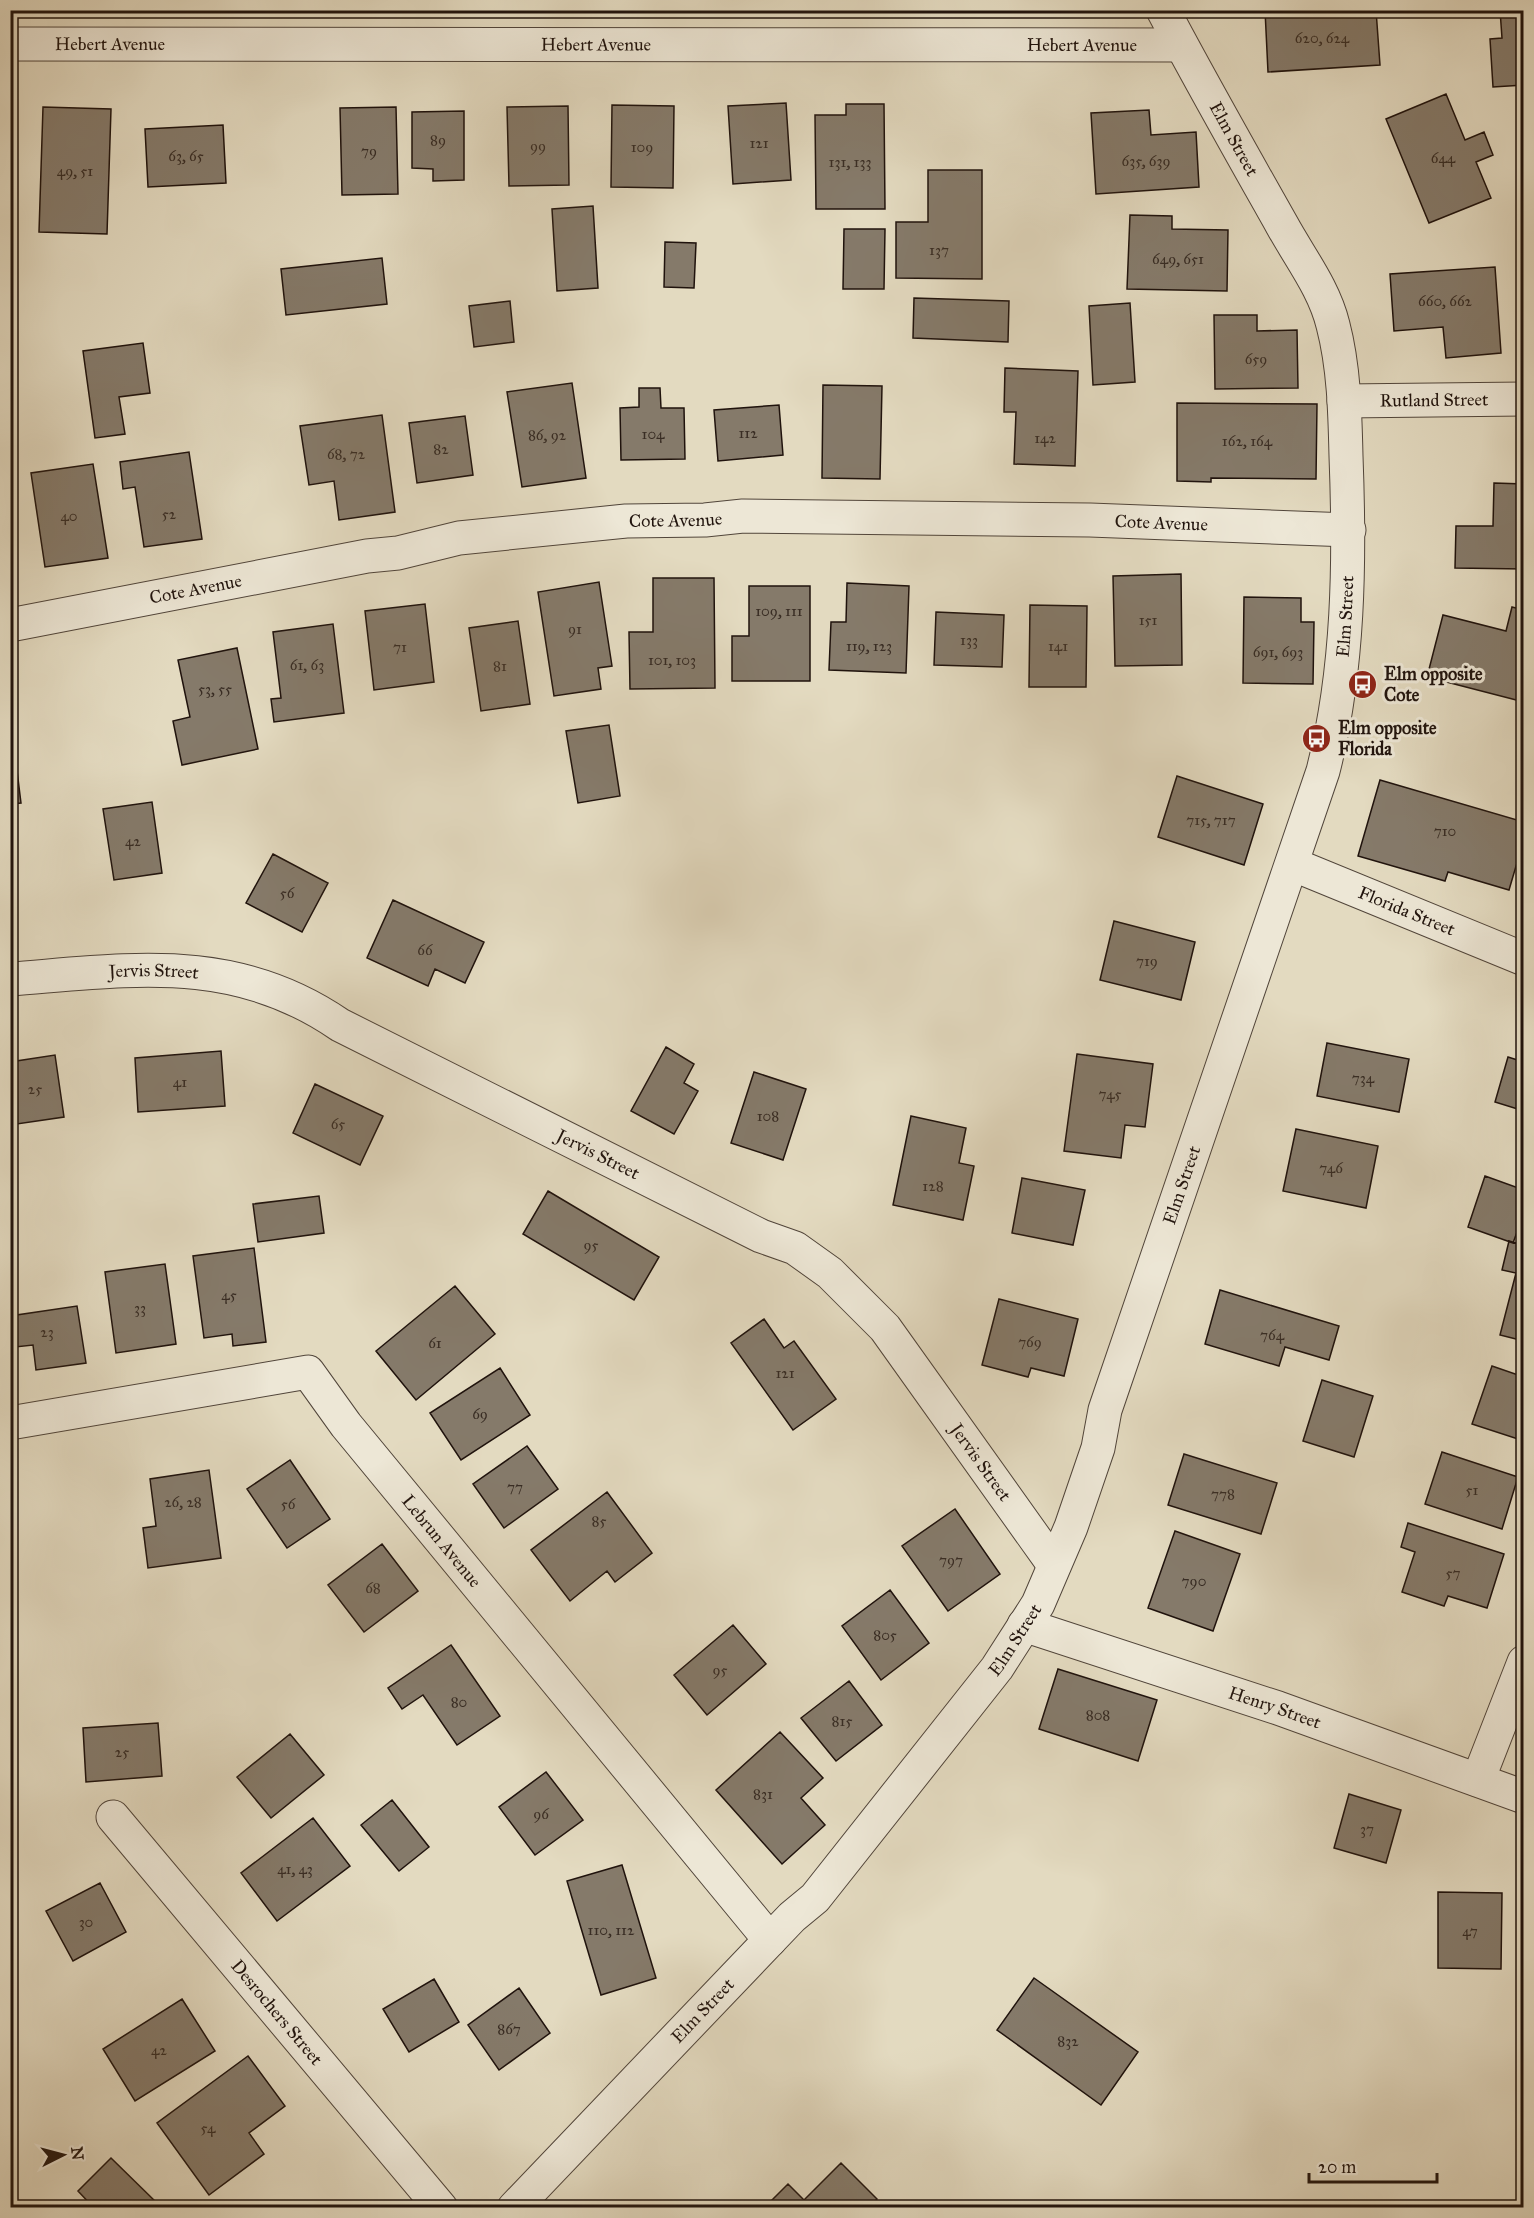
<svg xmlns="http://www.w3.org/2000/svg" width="1534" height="2218" viewBox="0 0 1534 2218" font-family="'IM FELL Great Primer',serif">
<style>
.building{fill:#857a6a;stroke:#20130d;stroke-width:1.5}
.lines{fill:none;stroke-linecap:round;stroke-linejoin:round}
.minor-casing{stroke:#51453a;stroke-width:35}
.minor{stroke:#ede7d6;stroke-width:33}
.labels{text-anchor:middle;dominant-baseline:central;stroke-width:6;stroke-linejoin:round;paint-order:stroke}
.number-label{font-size:15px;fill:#392d24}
.street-label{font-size:18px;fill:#20130d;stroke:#ede7d6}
.poi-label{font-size:18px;font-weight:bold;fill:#20130d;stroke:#ede7d6;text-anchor:start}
</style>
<rect width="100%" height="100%" fill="#e3dac0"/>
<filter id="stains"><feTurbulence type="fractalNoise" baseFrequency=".00333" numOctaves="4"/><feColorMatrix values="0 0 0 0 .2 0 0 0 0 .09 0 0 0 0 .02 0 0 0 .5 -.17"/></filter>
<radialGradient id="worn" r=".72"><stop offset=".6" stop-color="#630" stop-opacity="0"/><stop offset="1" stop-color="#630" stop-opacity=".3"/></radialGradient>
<path class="building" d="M1265,10H1376L1380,65L1268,72Z
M1500,10H1524V85L1493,87L1490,39L1502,38Z
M1446,94L1465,140L1484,132L1493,155L1476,162L1491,198L1429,223L1386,119Z
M786,103L791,180L733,184L728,106Z
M846,104H884L885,209H816L815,115H846Z
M612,105L674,106L673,188L611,187Z
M568,106L569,185L509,186L507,107Z
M43,107L111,109L107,234L39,232Z
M396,107L398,194L342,195L340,108Z
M1149,110L1151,135L1196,132L1199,187L1096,194L1091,113Z
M464,111V180L433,181V169L412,168V112Z
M223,125L226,183L148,187L145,129Z
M928,170H982V279L896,278V222H928Z
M593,206L598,288L557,291L552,209Z
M1130,215L1172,216V229L1228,230L1227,291L1127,289Z
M844,229H885L884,289H843Z
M665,242L696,243L694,288L664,287Z
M382,258L387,304L286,315L281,269Z
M1495,267L1501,353L1446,358L1443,327L1394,331L1390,274Z
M914,298L1009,301L1008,342L913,338Z
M510,301L514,342L474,347L469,306Z
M1130,303L1135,382L1093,385L1089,306Z
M1214,315H1257V331L1297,330L1298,388L1215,389Z
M143,343L150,393L119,397L125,434L95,438L83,351Z
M1005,368L1078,371L1075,466L1014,464L1016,412H1004Z
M572,383L586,478L522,487L507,392Z
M823,385L882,386L880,479L822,478Z
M639,388H660L661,408H684L685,459L621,460L620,408L639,407Z
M1177,403L1317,404L1316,479L1211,478V482L1177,481Z
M779,405L783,455L718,461L714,410Z
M382,415L395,512L339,520L334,481L309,485L300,426Z
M465,416L473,475L417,483L409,423Z
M189,452L202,539L144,547L135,487L123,489L120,462Z
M93,464L108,558L45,567L31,473Z
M1494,483L1524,484V569L1455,568L1456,526H1493Z
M1181,574L1182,665L1115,666L1113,576Z
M653,578H714L715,688L630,689L629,632H653Z
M599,582L612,666L598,668L601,689L554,696L538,592Z
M847,583L909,586L906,673L829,670L831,622H846Z
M749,586H810V681H732V636H749Z
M1244,597L1301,598V622H1314L1313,684L1243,683Z
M425,604L434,682L374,690L365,611Z
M1030,605L1087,606L1086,687H1029Z
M1512,607L1524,610V702L1427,677L1443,615L1506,631Z
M936,612L1004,615L1002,667L934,665Z
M518,621L530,704L481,711L469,628Z
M333,624L344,713L274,722L271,699L281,698L273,632Z
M237,648L258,749L182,765L173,721L190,717L178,660Z
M10,714L21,803L10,804Z
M609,725L620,796L578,803L566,731Z
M1177,776L1263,804L1244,865L1158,837Z
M1380,780L1524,822V839L1509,890L1448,872L1445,881L1358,856Z
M152,802L162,873L114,880L103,809Z
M273,854L328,883L302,932L246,903Z
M393,900L484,942L465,983L435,969L428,986L367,958Z
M1114,921L1195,942L1181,1000L1100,980Z
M1327,1043L1409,1059L1399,1112L1317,1096Z
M666,1047L694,1064L684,1083L698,1091L674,1134L631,1111Z
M221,1051L225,1106L138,1112L135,1058Z
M1077,1054L1153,1064L1145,1127L1125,1125L1121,1158L1064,1151Z
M55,1055L64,1117L10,1125V1062Z
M1508,1057L1524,1062V1111L1495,1102Z
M754,1072L806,1089L783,1160L731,1143Z
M315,1084L383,1116L360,1165L293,1133Z
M911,1116L966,1128L959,1163L974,1166L963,1220L893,1205Z
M1296,1129L1378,1146L1366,1208L1283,1191Z
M1485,1176L1524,1190V1213L1513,1243L1468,1227Z
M1022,1178L1085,1190L1073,1245L1012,1233Z
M548,1191L659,1257L634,1300L523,1234Z
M319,1196L324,1233L258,1242L253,1204Z
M1509,1241L1524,1245V1341L1500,1335L1516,1273L1502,1270Z
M254,1248L266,1342L233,1346L232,1334L204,1338L193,1256Z
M165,1264L176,1344L116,1353L105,1272Z
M455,1286L495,1334L416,1400L376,1351Z
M1220,1290L1339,1326L1329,1360L1285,1347L1279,1366L1205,1344Z
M999,1299L1078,1319L1064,1376L1031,1368L1028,1377L982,1365Z
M77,1306L86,1363L36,1370L33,1345L15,1347L10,1316Z
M764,1319L784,1348L794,1341L836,1399L793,1430L731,1343Z
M1492,1366L1524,1377V1441L1472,1424Z
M500,1368L530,1415L461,1460L430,1413Z
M1322,1380L1373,1396L1354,1457L1303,1441Z
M527,1446L558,1489L504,1528L473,1484Z
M1442,1452L1518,1477L1502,1529L1425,1504Z
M1184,1454L1277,1483L1261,1534L1168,1505Z
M290,1460L330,1519L287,1548L247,1489Z
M209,1470L221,1558L148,1568L143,1528L156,1526L150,1479Z
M607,1492L652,1553L615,1582L607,1571L570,1601L531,1550Z
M955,1509L1000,1574L948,1611L902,1546Z
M1408,1523L1504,1554L1487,1608L1448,1596L1444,1606L1402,1592L1415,1552L1401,1547Z
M1175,1531L1240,1554L1213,1631L1148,1608Z
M382,1544L418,1591L364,1632L328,1585Z
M890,1590L929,1643L881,1680L842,1626Z
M733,1625L766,1664L707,1715L674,1675Z
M451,1645L500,1716L457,1745L423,1695L402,1709L388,1688Z
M1058,1669L1157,1700L1138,1761L1039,1729Z
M849,1681L882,1725L836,1761L801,1718Z
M158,1723L162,1776L86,1782L83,1728Z
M780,1732L823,1778L801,1798L825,1825L782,1864L716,1790Z
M290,1734L324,1775L271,1818L237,1777Z
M546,1772L583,1820L535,1855L499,1807Z
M1349,1794L1401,1810L1386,1863L1334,1848Z
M392,1800L429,1847L399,1871L361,1825Z
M313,1818L350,1866L277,1921L241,1873Z
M622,1865L656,1978L601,1995L567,1881Z
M100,1883L126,1932L73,1961L46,1911Z
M1438,1892L1502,1893L1501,1969L1438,1968Z
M1034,1978L1138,2052L1101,2105L997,2030Z
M434,1979L459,2022L409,2052L383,2009Z
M519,1988L550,2033L499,2070L468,2025Z
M182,1999L215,2051L135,2101L103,2049Z
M248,2056L285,2106L249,2133L264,2154L209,2195L157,2123Z
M111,2158L158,2204L154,2208H94L78,2191Z
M841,2163L877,2199L869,2208H764L788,2184L804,2200Z"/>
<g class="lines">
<defs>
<g id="minor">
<path id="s1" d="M10,44L1181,45"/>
<path id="s2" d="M1344,401L1524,399"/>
<path id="s3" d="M10,625L367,556L398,553L459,538L626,521L705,520L743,516L1090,520L1349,530"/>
<path id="s4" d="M1292,864L1524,959"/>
<path id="s5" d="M10,979C130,970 234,952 340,1025L761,1236L795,1248L830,1273L885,1328L1054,1565"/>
<path id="s6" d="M10,1423L308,1372L346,1425L770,1940"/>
<path id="s7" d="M1024,1625L1278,1708L1524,1797"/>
<path d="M1478,1780L1524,1662"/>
<path id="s8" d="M113,1817L441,2208"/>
<path id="s9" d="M514,2208L792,1917L815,1898L997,1668L1038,1604L1071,1527L1098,1448L1105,1410L1323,771C1349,669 1350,561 1346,456C1345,413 1344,367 1333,325C1324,288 1300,258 1282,225C1242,154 1201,82 1163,10"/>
</g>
</defs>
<use href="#minor" class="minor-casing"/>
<use href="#minor" class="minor"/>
</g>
<defs>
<symbol id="bus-disc" viewBox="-11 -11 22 22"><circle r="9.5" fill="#8f2418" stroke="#ede7d6"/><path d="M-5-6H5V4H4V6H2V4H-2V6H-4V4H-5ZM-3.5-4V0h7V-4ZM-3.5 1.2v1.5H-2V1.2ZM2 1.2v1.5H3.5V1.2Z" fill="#fff"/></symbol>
</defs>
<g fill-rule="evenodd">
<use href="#bus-disc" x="1346" y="668" width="33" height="33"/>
<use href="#bus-disc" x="1300" y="722" width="33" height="33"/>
</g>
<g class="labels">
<g class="number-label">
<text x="1322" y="38">620, 624</text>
<text x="438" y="140">89</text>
<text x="759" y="143">121</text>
<text x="538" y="146">99</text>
<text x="642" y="147">109</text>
<text x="369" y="151">79</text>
<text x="186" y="156">63, 65</text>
<text x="1443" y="158">644</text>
<text x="1146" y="161">635, 639</text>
<text x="850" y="162">131, 133</text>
<text x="75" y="171">49, 51</text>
<text x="939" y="250">137</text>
<text x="1178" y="259">649, 651</text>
<text x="1445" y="301">660, 662</text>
<text x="1256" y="359">659</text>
<text x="748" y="433">112</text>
<text x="653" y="434">104</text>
<text x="547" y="435">86, 92</text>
<text x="1045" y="438">142</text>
<text x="1247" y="441">162, 164</text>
<text x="441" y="449">82</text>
<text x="346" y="454">68, 72</text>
<text x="169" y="514">52</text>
<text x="69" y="516">40</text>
<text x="779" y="611">109, 111</text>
<text x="1148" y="620">151</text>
<text x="575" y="629">91</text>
<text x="969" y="640">133</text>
<text x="869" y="646">119, 123</text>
<text x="1058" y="646">141</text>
<text x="400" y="647">71</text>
<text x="1278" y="652">691, 693</text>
<text x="672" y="660">101, 103</text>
<text x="307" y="665">61, 63</text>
<text x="500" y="666">81</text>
<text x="215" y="689">53, 55</text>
<text x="1211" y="820">715, 717</text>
<text x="1445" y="831">710</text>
<text x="133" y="841">42</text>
<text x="287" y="893">56</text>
<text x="425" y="950">66</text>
<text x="1147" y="961">719</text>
<text x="1363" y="1078">734</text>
<text x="180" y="1082">41</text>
<text x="35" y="1089">25</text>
<text x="1110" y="1094">745</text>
<text x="768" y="1116">108</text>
<text x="338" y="1124">65</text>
<text x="1331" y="1168">746</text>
<text x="933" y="1186">128</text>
<text x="591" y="1245">95</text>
<text x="229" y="1295">45</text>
<text x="140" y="1308">33</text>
<text x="47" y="1332">23</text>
<text x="1272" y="1335">764</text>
<text x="1030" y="1342">769</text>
<text x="435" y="1343">61</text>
<text x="785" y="1373">121</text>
<text x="480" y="1414">69</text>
<text x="515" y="1487">77</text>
<text x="1472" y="1490">51</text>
<text x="1223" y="1494">778</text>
<text x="183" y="1502">26, 28</text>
<text x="288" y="1504">56</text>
<text x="599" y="1521">85</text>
<text x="951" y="1560">797</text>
<text x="1453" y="1573">57</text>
<text x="1194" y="1581">790</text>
<text x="373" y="1588">68</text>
<text x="885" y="1635">805</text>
<text x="720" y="1670">95</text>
<text x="459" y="1702">80</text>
<text x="1098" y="1715">808</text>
<text x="842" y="1721">815</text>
<text x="122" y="1752">25</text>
<text x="763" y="1794">831</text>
<text x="541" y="1814">96</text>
<text x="1367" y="1829">37</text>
<text x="295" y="1869">41, 43</text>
<text x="86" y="1922">30</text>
<text x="611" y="1930">110, 112</text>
<text x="1470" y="1931">47</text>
<text x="509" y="2029">867</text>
<text x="1068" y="2041">832</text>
<text x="159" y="2050">42</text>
<text x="208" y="2128">54</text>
</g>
<g class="street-label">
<text stroke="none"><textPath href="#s1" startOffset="100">Hebert Avenue</textPath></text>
<text stroke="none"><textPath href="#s1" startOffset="586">Hebert Avenue</textPath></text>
<text stroke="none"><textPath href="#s1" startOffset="1072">Hebert Avenue</textPath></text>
<text transform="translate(1234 139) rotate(61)">Elm Street</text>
<text stroke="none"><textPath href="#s2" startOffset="90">Rutland Street</textPath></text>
<text stroke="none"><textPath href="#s3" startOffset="675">Cote Avenue</textPath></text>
<text stroke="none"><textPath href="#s3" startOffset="1161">Cote Avenue</textPath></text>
<text stroke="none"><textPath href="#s3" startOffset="189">Cote Avenue</textPath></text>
<text stroke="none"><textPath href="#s9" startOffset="1839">Elm Street</textPath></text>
<text stroke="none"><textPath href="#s4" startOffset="124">Florida Street</textPath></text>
<text stroke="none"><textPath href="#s5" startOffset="144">Jervis Street</textPath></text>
<text stroke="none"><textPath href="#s5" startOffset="630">Jervis Street</textPath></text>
<text stroke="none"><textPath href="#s9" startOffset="1245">Elm Street</textPath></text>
<text stroke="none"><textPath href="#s5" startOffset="1134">Jervis Street</textPath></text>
<text stroke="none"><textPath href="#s6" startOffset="518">Lebrun Avenue</textPath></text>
<text stroke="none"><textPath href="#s9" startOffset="759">Elm Street</textPath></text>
<text stroke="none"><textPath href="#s7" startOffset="264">Henry Street</textPath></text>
<text stroke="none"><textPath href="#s9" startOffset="273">Elm Street</textPath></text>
<text stroke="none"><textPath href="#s8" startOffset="255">Desrochers Street</textPath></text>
</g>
<g class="poi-label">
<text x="1384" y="674">Elm opposite<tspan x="1384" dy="21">Cote</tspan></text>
<text x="1338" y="728">Elm opposite<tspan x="1338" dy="21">Florida</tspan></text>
</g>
</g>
<rect width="1534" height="2218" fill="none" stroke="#e3dac0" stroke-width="36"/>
<rect x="12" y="12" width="1510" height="2194" fill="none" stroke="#20130d" stroke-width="3"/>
<rect x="18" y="18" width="1498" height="2182" fill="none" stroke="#20130d" stroke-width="1.5"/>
<g transform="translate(63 2155) rotate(84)" stroke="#ede7d6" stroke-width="4.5" paint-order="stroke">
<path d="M0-4.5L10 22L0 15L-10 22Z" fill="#20130d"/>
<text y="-9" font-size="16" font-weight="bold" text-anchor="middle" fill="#20130d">N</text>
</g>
<path d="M1309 2173v9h128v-9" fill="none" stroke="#20130d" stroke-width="3"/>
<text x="1318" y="2173" font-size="18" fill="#20130d" stroke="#ede7d6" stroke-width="4.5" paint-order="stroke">20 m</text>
<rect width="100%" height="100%" filter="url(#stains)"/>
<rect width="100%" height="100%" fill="url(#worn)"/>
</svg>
